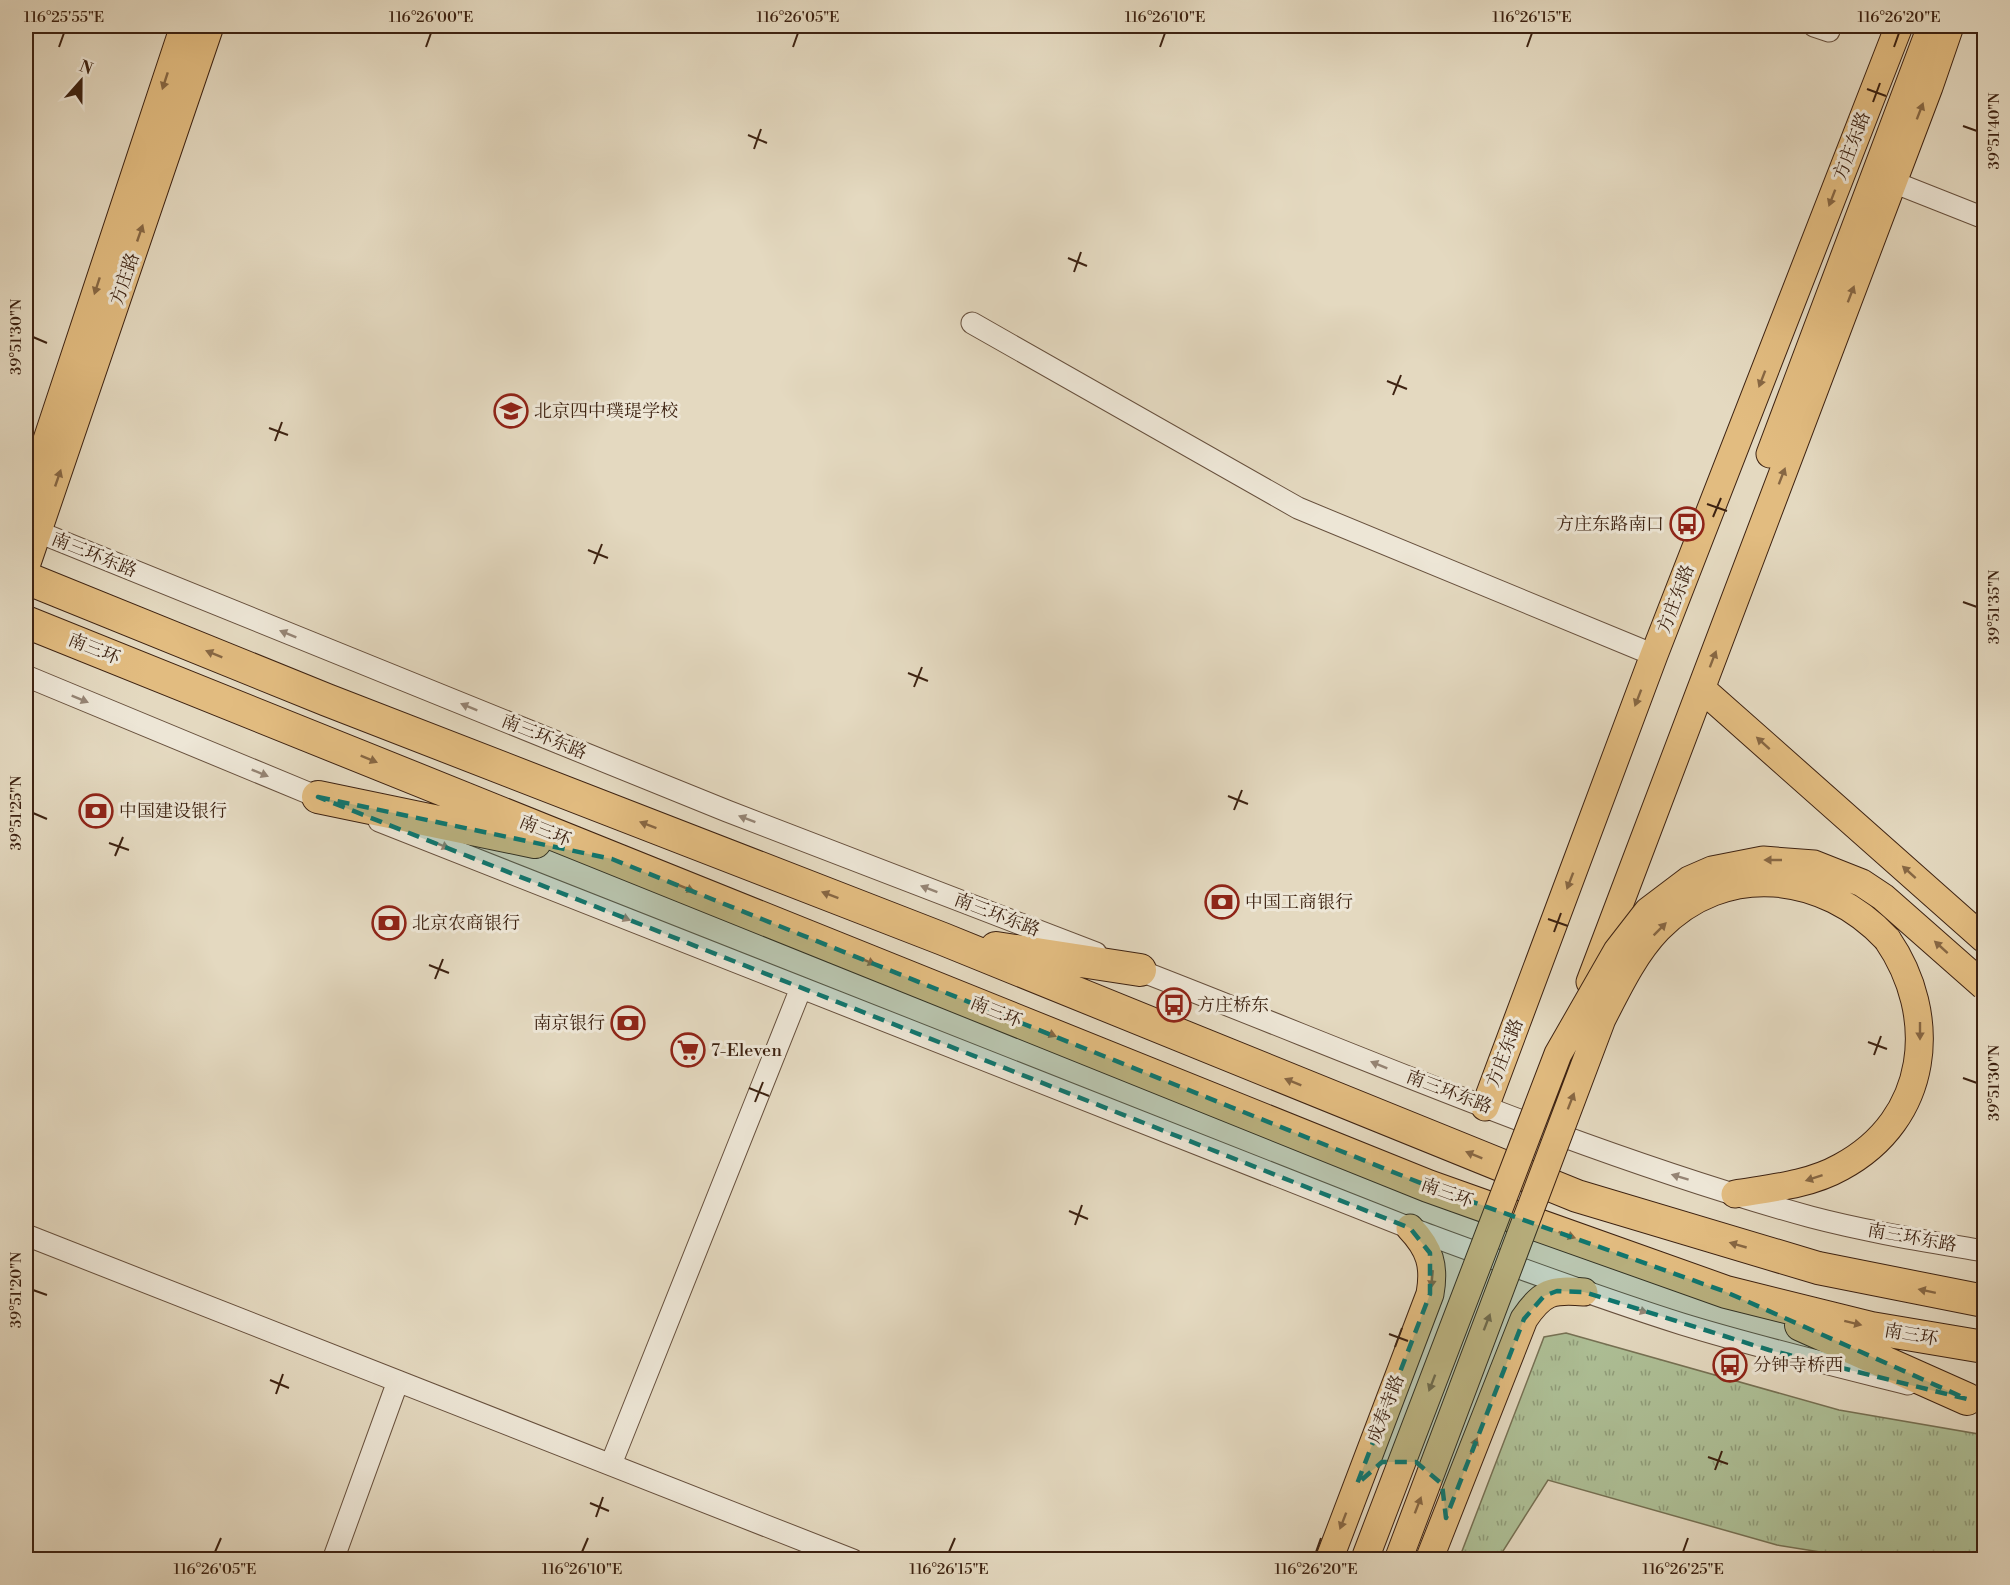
<svg xmlns="http://www.w3.org/2000/svg" width="2010" height="1585" viewBox="0 0 2010 1585" font-family="'Libre Bodoni','Noto Serif SC',serif">
<style>
.park{fill:url(#park-tufts);stroke:#767154;stroke-width:1.5}
.lines{fill:none;stroke-linecap:round;stroke-linejoin:round}
.minor-casing{stroke:#67503d;stroke-width:23}
.major-casing{stroke:#3d2211;stroke-width:29}
.highway-casing{stroke:#3d2211;stroke-width:34}
.minor{stroke:#ede6d6;stroke-width:21}
.major{stroke:#e2bc80;stroke-width:27}
.highway{stroke:#e2bc80;stroke-width:32}
.major-bridge-casing{stroke:#3d2211;stroke-width:29;stroke-linecap:butt}
.major-bridge{stroke:#e2bc80;stroke-width:27}
.oneway{fill:#876743}
.oneway2{fill:#958474}
.marked{fill:#0f766e;fill-opacity:0.2;stroke:#0f766e;stroke-width:4.5;stroke-dasharray:12 8;stroke-linejoin:round}
.ticks{fill:none;stroke:#3d2211;stroke-width:2}
.labels{text-anchor:middle;dominant-baseline:central;stroke-width:6;stroke-linejoin:round;paint-order:stroke}
.street-label{font-size:18px;fill:#3d2211;stroke:#ede6d6}
.poi-label{font-size:18px;fill:#3d2211;stroke:#ede6d6;text-anchor:start}
.neatline{fill:none;stroke:#3d2211;stroke-width:2}
.ticks-label{font-size:15px;text-anchor:middle;fill:#3d2211}
</style>
<defs>
<pattern id="park-tufts" width="24" height="20" patternUnits="userSpaceOnUse" patternTransform="scale(1.5)"><rect width="24" height="20" fill="#aec097"/><path d="M3 7l-1-3M5 7V3M7 7l1-3M15 17l-1-3M17 17v-4M19 17l1-3" fill="none" stroke="#8f9c7a"/></pattern>
</defs>
<rect width="100%" height="100%" fill="#e4d9c0"/>
<filter id="stains"><feTurbulence type="fractalNoise" baseFrequency=".00333" numOctaves="4"/><feColorMatrix values="0 0 0 0 .2 0 0 0 0 .09 0 0 0 0 .02 0 0 0 .5 -.17"/></filter>
<radialGradient id="worn" r=".72"><stop offset=".6" stop-color="#630" stop-opacity="0"/><stop offset="1" stop-color="#630" stop-opacity=".3"/></radialGradient>
<path class="park" d="M1566,1333L1839,1410L1984,1435V1559H1864L1777,1545L1548,1480L1498,1559H1459L1544,1337Z"/>
<g class="lines">
<defs>
<path id="minor" d="M1814,26L1829,31
M1893,182L1984,218
M972,323L1298,508L1654,655
M26,527L727,811L1096,953
M26,676L330,802
M379,821L1410,1228C1500,1261 1590,1295 1682,1324C1757,1347 1832,1365 1908,1384
M1128,966C1354,1053 1576,1152 1811,1217C1868,1232 1926,1241 1984,1251
M26,1235L853,1560
M611,1464L801,988
M333,1560L398,1381"/>
<path id="major" d="M1770,454L1929,32
M26,503L184,26
M26,566L210,26
M1702,689L1984,939
M1590,982L1929,87L1950,26
M1485,1107L1654,655L1899,26
M1735,1194C1771,1188 1809,1185 1841,1167C1930,1119 1940,1016 1887,939
M1329,1560L1430,1294C1435,1266 1430,1249 1410,1228
M1429,1560L1524,1319C1542,1292 1552,1289 1584,1292"/>
<path id="highway" d="M26,578L327,700L943,939L1577,1196L1818,1268L1984,1301
M26,622L1428,1186L1726,1292L1871,1328L1984,1347
M318,797L535,842
M996,948L1140,970
M1801,1325L1967,1399"/>
</defs>
<use href="#minor" class="minor-casing"/>
<use href="#major" class="major-casing"/>
<use href="#highway" class="highway-casing"/>
<use href="#minor" class="minor"/>
<use href="#major" class="major"/>
<use href="#highway" class="highway"/>
<defs>
<path id="major-bridge" d="M1366,1556L1558,1054L1617,951L1648,911L1689,880L1712,870L1763,860L1814,864L1862,883L1883,897L1984,986
M1398,1560L1602,1019C1618,988 1634,954 1658,929C1725,860 1824,872 1887,939"/>
</defs>
<use href="#major-bridge" class="major-bridge-casing"/>
<use href="#major-bridge" class="major-bridge"/>
</g>
<defs><path id="oneway-solid" d="M-6-.8H1V-3.2L6.5 0L1 3.2V.8H-6Z" transform="scale(1.5)"/></defs>
<g class="oneway">
<use href="#oneway-solid" transform="translate(165 81) rotate(108)"/>
<use href="#oneway-solid" transform="translate(1920 111) rotate(-69)"/>
<use href="#oneway-solid" transform="translate(1832 198) rotate(111)"/>
<use href="#oneway-solid" transform="translate(140 233) rotate(-71)"/>
<use href="#oneway-solid" transform="translate(97 286) rotate(108)"/>
<use href="#oneway-solid" transform="translate(1851 294) rotate(-69)"/>
<use href="#oneway-solid" transform="translate(1762 379) rotate(111)"/>
<use href="#oneway-solid" transform="translate(1782 476) rotate(-69)"/>
<use href="#oneway-solid" transform="translate(58 478) rotate(-71)"/>
<use href="#oneway-solid" transform="translate(214 654) rotate(-158)"/>
<use href="#oneway-solid" transform="translate(1713 659) rotate(-69)"/>
<use href="#oneway-solid" transform="translate(1638 698) rotate(111)"/>
<use href="#oneway-solid" transform="translate(1763 743) rotate(-138)"/>
<use href="#oneway-solid" transform="translate(369 759) rotate(22)"/>
<use href="#oneway-solid" transform="translate(648 825) rotate(-159)"/>
<use href="#oneway-solid" transform="translate(1773 860) rotate(-180)"/>
<use href="#oneway-solid" transform="translate(1909 872) rotate(-138)"/>
<use href="#oneway-solid" transform="translate(1570 881) rotate(111)"/>
<use href="#oneway-solid" transform="translate(686 888) rotate(22)"/>
<use href="#oneway-solid" transform="translate(830 895) rotate(-159)"/>
<use href="#oneway-solid" transform="translate(1660 929) rotate(-45)"/>
<use href="#oneway-solid" transform="translate(1941 947) rotate(-138)"/>
<use href="#oneway-solid" transform="translate(867 961) rotate(22)"/>
<use href="#oneway-solid" transform="translate(1920 1031) rotate(90)"/>
<use href="#oneway-solid" transform="translate(1048 1033) rotate(22)"/>
<use href="#oneway-solid" transform="translate(1293 1082) rotate(-158)"/>
<use href="#oneway-solid" transform="translate(1571 1101) rotate(-69)"/>
<use href="#oneway-solid" transform="translate(1474 1155) rotate(-158)"/>
<use href="#oneway-solid" transform="translate(1814 1178) rotate(162)"/>
<use href="#oneway-solid" transform="translate(1567 1235) rotate(20)"/>
<use href="#oneway-solid" transform="translate(1738 1245) rotate(-164)"/>
<use href="#oneway-solid" transform="translate(1432 1279) rotate(95)"/>
<use href="#oneway-solid" transform="translate(1927 1291) rotate(-168)"/>
<use href="#oneway-solid" transform="translate(1487 1322) rotate(-69)"/>
<use href="#oneway-solid" transform="translate(1853 1323) rotate(14)"/>
<use href="#oneway-solid" transform="translate(1432 1383) rotate(111)"/>
<use href="#oneway-solid" transform="translate(1474 1446) rotate(-68)"/>
<use href="#oneway-solid" transform="translate(1418 1505) rotate(-69)"/>
<use href="#oneway-solid" transform="translate(1343 1521) rotate(111)"/>
</g>
<g class="oneway2">
<use href="#oneway-solid" transform="translate(288 634) rotate(-158)"/>
<use href="#oneway-solid" transform="translate(80 699) rotate(22)"/>
<use href="#oneway-solid" transform="translate(469 707) rotate(-158)"/>
<use href="#oneway-solid" transform="translate(260 773) rotate(22)"/>
<use href="#oneway-solid" transform="translate(747 819) rotate(-159)"/>
<use href="#oneway-solid" transform="translate(441 845) rotate(22)"/>
<use href="#oneway-solid" transform="translate(929 889) rotate(-159)"/>
<use href="#oneway-solid" transform="translate(622 917) rotate(22)"/>
<use href="#oneway-solid" transform="translate(1379 1065) rotate(-158)"/>
<use href="#oneway-solid" transform="translate(1680 1177) rotate(-163)"/>
<use href="#oneway-solid" transform="translate(1639 1310) rotate(18)"/>
</g>
<path class="marked" d="M318,797L612,859L1428,1186L1726,1292L1967,1399L1769,1350L1584,1292L1557,1291L1544,1296L1524,1319L1446,1518L1442,1484L1416,1462H1382L1357,1484L1430,1294V1253L1410,1228Z"/>
<path class="ticks" d="M59,47L64,33M426,47L431,33M793,47L798,33M1160,47L1165,33M1527,47L1532,33M1894,47L1899,33M1867,89L1886,96M1873,102L1880,83M1963,126L1977,131M748,135L767,143M754,149L761,129M1068,258L1087,266M1074,272L1081,252M33,337L47,343M1387,381L1407,389M1393,395L1401,375M269,428L288,435M275,441L282,422M1707,504L1727,511M1713,517L1721,498M588,550L608,558M594,564L602,544M1963,602L1977,607M908,673L928,681M914,687L922,667M1228,796L1248,804M1234,810L1242,790M33,813L47,819M109,843L129,850M115,856L123,837M1548,919L1568,926M1554,932L1561,913M429,965L449,973M435,979L443,959M1868,1042L1887,1049M1874,1055L1881,1036M1963,1078L1977,1083M749,1088L769,1096M755,1102L763,1082M1069,1211L1088,1219M1075,1225L1082,1205M33,1290L47,1295M1389,1334L1408,1341M1395,1347L1402,1328M270,1380L289,1388M276,1394L283,1374M1708,1457L1728,1464M1715,1470L1722,1451M590,1503L609,1511M596,1517L603,1497M215,1552L221,1538M582,1552L588,1538M949,1552L955,1538M1316,1552L1321,1538M1683,1552L1688,1538"/>
<defs>
<symbol id="school-ring" viewBox="-11 -11 22 22"><circle r="9.5" fill="#ede6d6" stroke="#8f2418" stroke-width="1.5"/><path d="M0-5L7-2L0 1L-7-2ZM-4 1L0 2.5L4 1V4Q0 6-4 4Z" fill="#8f2418"/></symbol>
<symbol id="bus-ring" viewBox="-11 -11 22 22"><circle r="9.5" fill="#ede6d6" stroke="#8f2418" stroke-width="1.5"/><path d="M-5-6H5V4H4V6H2V4H-2V6H-4V4H-5ZM-3.5-4V0h7V-4ZM-3.5 1.2v1.5H-2V1.2ZM2 1.2v1.5H3.5V1.2Z" fill="#8f2418"/></symbol>
<symbol id="bank-ring" viewBox="-11 -11 22 22"><circle r="9.5" fill="#ede6d6" stroke="#8f2418" stroke-width="1.5"/><path d="M-6-4H6V4H-6ZM0-2.3a2.3 2.3 0 1 0 0 4.6a2.3 2.3 0 1 0 0-4.6Z" fill="#8f2418"/></symbol>
<symbol id="supermarket-ring" viewBox="-11 -11 22 22"><circle r="9.5" fill="#ede6d6" stroke="#8f2418" stroke-width="1.5"/><path d="M-6-5.5h2.5l.6 2H6L4.5 2H-2.5L-4.4-4H-6ZM-1.5 3.2a1.3 1.3 0 1 0 .1 0ZM3 3.2a1.3 1.3 0 1 0 .1 0Z" fill="#8f2418"/></symbol>
</defs>
<g fill-rule="evenodd">
<use href="#school-ring" x="492" y="392" width="38" height="38"/>
<use href="#bus-ring" x="1668" y="505" width="38" height="38"/>
<use href="#bank-ring" x="77" y="792" width="38" height="38"/>
<use href="#bank-ring" x="1203" y="883" width="38" height="38"/>
<use href="#bank-ring" x="370" y="904" width="38" height="38"/>
<use href="#bus-ring" x="1155" y="986" width="38" height="38"/>
<use href="#bank-ring" x="609" y="1004" width="38" height="38"/>
<use href="#supermarket-ring" x="669" y="1031" width="38" height="38"/>
<use href="#bus-ring" x="1711" y="1346" width="38" height="38"/>
</g>
<g class="labels">
<g class="street-label">
<text transform="translate(1852 146) rotate(-69)">方庄东路</text>
<text transform="translate(125 279) rotate(-71)">方庄路</text>
<text transform="translate(94 555) rotate(22)">南三环东路</text>
<text transform="translate(1676 599) rotate(-69)">方庄东路</text>
<text transform="translate(94 649) rotate(22)">南三环</text>
<text transform="translate(544 737) rotate(22)">南三环东路</text>
<text transform="translate(545 831) rotate(22)">南三环</text>
<text transform="translate(997 915) rotate(21)">南三环东路</text>
<text transform="translate(996 1012) rotate(22)">南三环</text>
<text transform="translate(1505 1053) rotate(-69)">方庄东路</text>
<text transform="translate(1449 1092) rotate(21)">南三环东路</text>
<text transform="translate(1447 1193) rotate(20)">南三环</text>
<text transform="translate(1912 1238) rotate(10)">南三环东路</text>
<text transform="translate(1911 1335) rotate(10)">南三环</text>
<text transform="translate(1386 1409) rotate(-69)">成寿寺路</text>
</g>
<g class="poi-label">
<text x="534" y="411">北京四中璞瑅学校</text>
<text x="1664" y="524" text-anchor="end">方庄东路南口</text>
<text x="119" y="811">中国建设银行</text>
<text x="1245" y="902">中国工商银行</text>
<text x="412" y="923">北京农商银行</text>
<text x="1197" y="1005">方庄桥东</text>
<text x="605" y="1023" text-anchor="end">南京银行</text>
<text x="711" y="1050">7-Eleven</text>
<text x="1753" y="1365">分钟寺桥西</text>
</g>
</g>
<rect width="2010" height="1585" fill="none" stroke="#e4d9c0" stroke-width="66"/>
<g transform="translate(81 81) rotate(21)" stroke="#ede6d6" stroke-width="4.5" paint-order="stroke">
<path d="M0-4.5L10 22L0 15L-10 22Z" fill="#3d2211"/>
<text y="-9" font-size="16" font-weight="bold" text-anchor="middle" fill="#3d2211">N</text>
</g>
<rect x="33" y="33" width="1944" height="1519" class="neatline"/>
<g class="ticks-label">
<text x="64" y="22">116°25'55"E</text>
<text x="431" y="22">116°26'00"E</text>
<text x="798" y="22">116°26'05"E</text>
<text x="1165" y="22">116°26'10"E</text>
<text x="1532" y="22">116°26'15"E</text>
<text x="1899" y="22">116°26'20"E</text>
<text transform="translate(1994 131) rotate(-90)" y="5">39°51'40"N</text>
<text transform="translate(16 337) rotate(-90)" y="5">39°51'30"N</text>
<text transform="translate(1994 607) rotate(-90)" y="5">39°51'35"N</text>
<text transform="translate(16 813) rotate(-90)" y="5">39°51'25"N</text>
<text transform="translate(1994 1083) rotate(-90)" y="5">39°51'30"N</text>
<text transform="translate(16 1290) rotate(-90)" y="5">39°51'20"N</text>
<text x="215" y="1574">116°26'05"E</text>
<text x="582" y="1574">116°26'10"E</text>
<text x="949" y="1574">116°26'15"E</text>
<text x="1316" y="1574">116°26'20"E</text>
<text x="1683" y="1574">116°26'25"E</text>
</g>
<rect width="100%" height="100%" filter="url(#stains)"/>
<rect width="100%" height="100%" fill="url(#worn)"/>
</svg>
